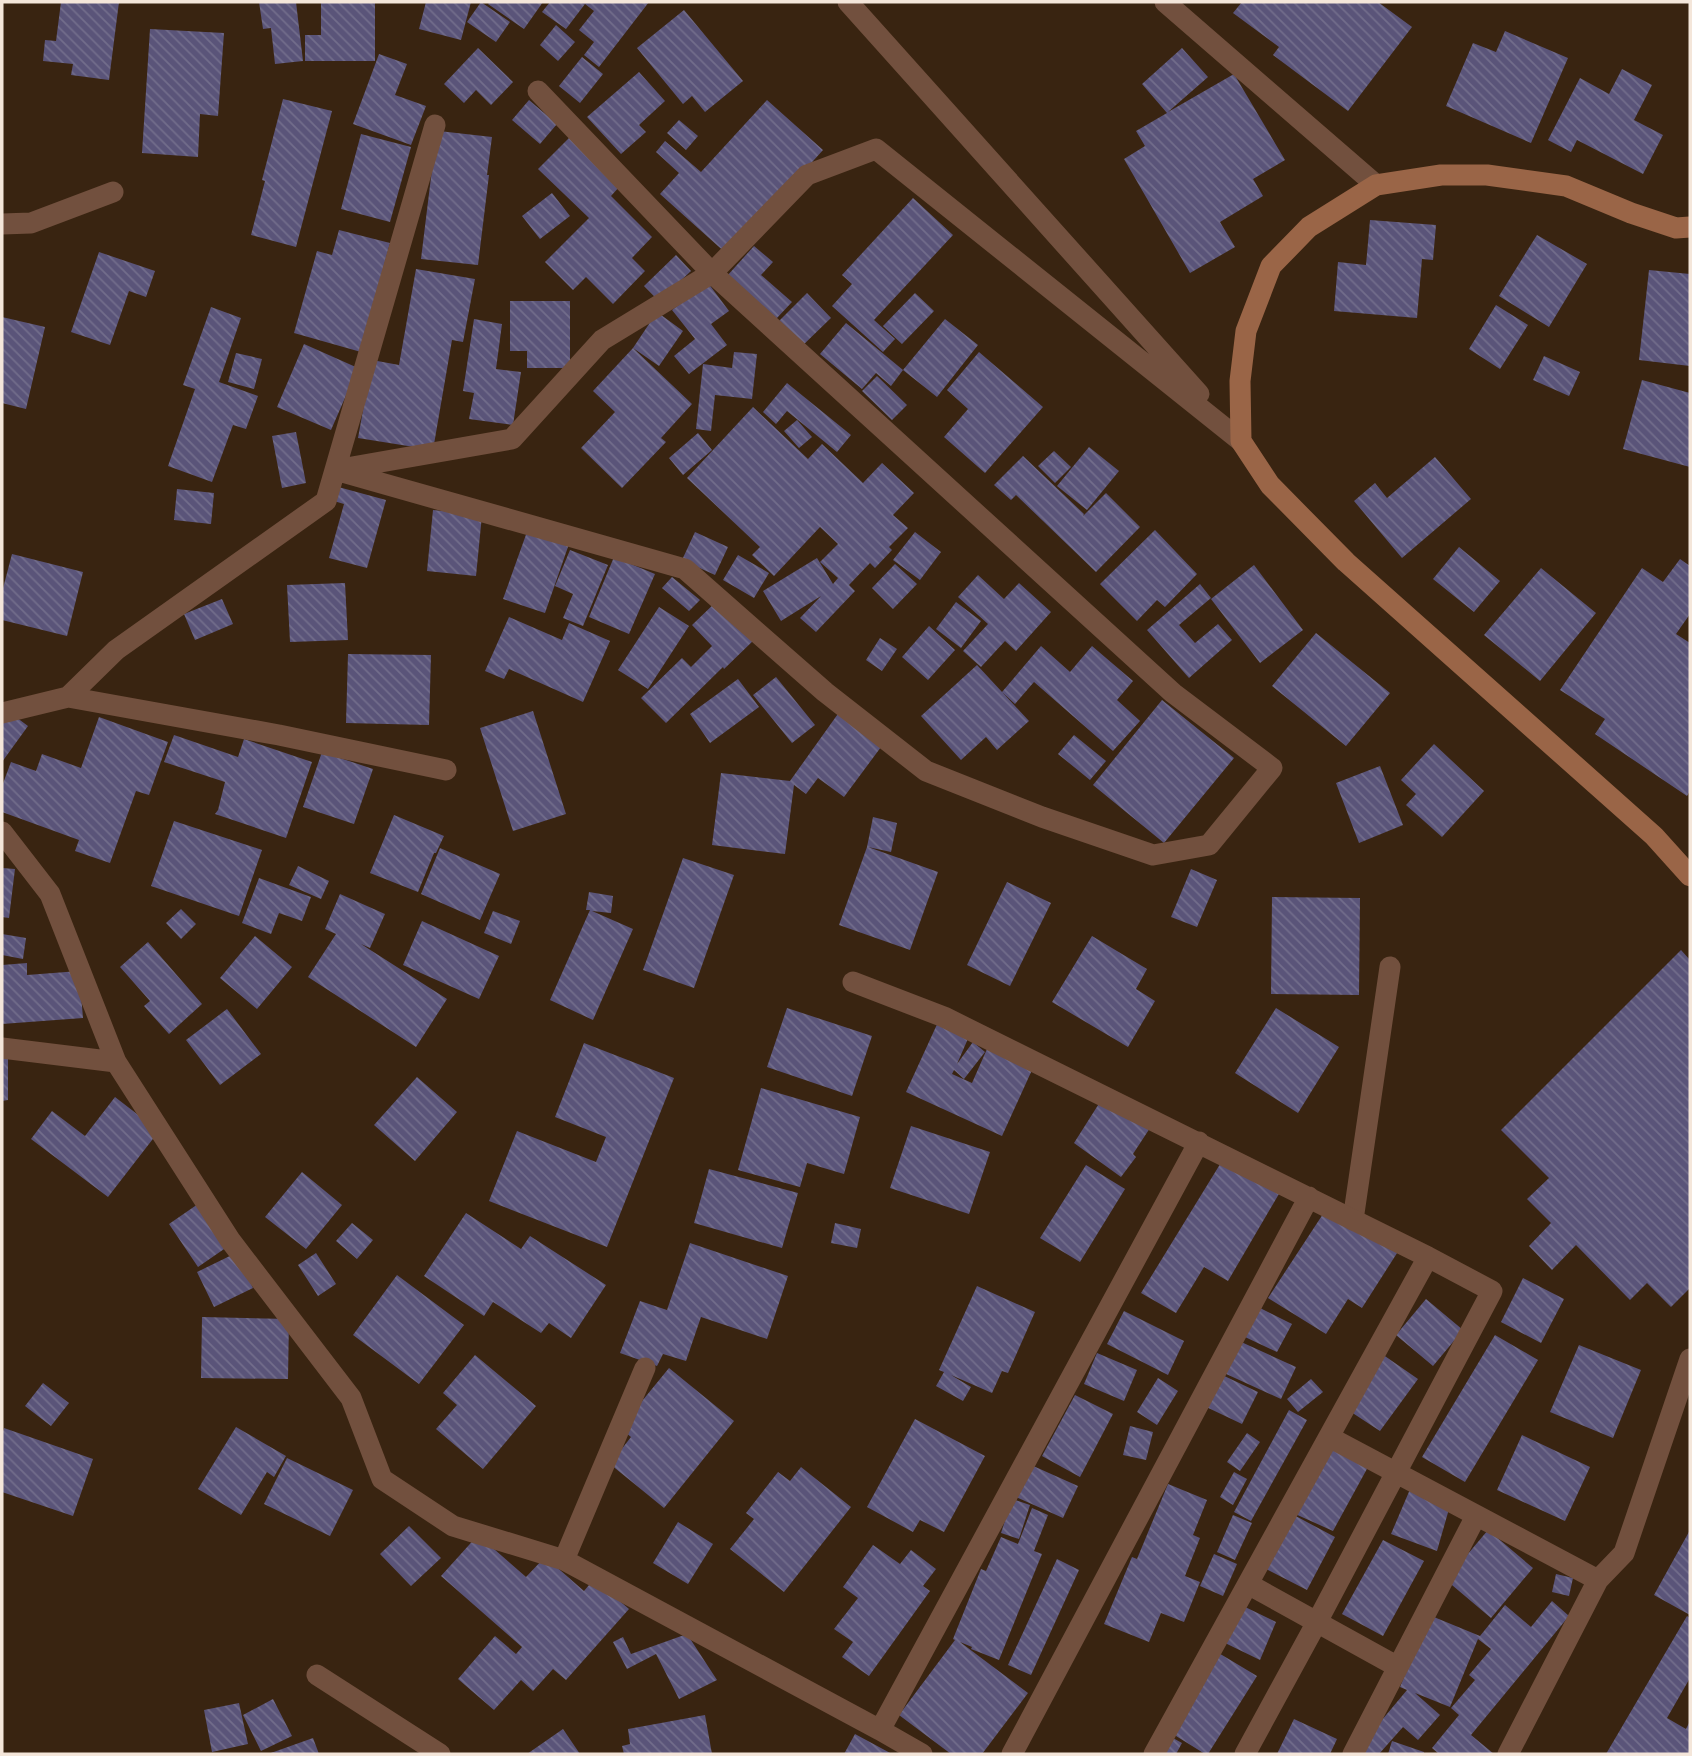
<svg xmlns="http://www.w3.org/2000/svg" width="1692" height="1756" viewBox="0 0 1692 1756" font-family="Mulish,sans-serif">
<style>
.building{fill:url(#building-back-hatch)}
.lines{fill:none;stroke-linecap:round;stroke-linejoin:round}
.lane{stroke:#72503e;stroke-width:21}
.street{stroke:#72503e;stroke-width:21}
.secondary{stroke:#9a6547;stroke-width:21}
</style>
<defs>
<pattern id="building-back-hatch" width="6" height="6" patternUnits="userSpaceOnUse" patternTransform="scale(1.75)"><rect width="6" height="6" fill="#5a5479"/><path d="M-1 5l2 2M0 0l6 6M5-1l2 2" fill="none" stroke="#726d8b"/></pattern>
</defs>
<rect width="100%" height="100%" fill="#392411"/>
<path class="building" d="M61,2H119L109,80L71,75L73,64L43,61L45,40L56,41Z
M259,2H296L303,61L275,64L271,28L263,29Z
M321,2H375V61H305V35H321Z
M426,2H471L461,40L419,29Z
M481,2L510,22L496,42L467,22Z
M490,2H543L524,29L488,4Z
M550,2H649L599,67L584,55L594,42L579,30L594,11L585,4L566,29L542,12Z
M1242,2H1378L1412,27L1348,111L1273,55L1279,47L1233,13Z
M684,10L743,81L705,112L692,96L683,104L637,48Z
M556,25L575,42L558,61L540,45Z
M150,29L224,33L218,116L200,114L198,157L142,153Z
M1505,31L1568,58L1531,143L1446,106L1473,43L1496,52Z
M478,48L513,82L491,105L476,90L464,103L444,84Z
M1182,48L1208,77L1168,112L1234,74L1285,160L1253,179L1263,196L1220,222L1235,247L1190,273L1124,159L1145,146L1136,131L1167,113L1142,84Z
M379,54L407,64L395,95L426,106L411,145L353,124Z
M582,57L603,74L580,103L559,86Z
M1622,69L1652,85L1634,120L1663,135L1643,174L1577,140L1571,152L1548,140L1580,78L1609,94Z
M639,72L665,101L639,125L646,132L621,154L587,117Z
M283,99L332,111L296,247L251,235L265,181L262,180Z
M529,100L557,124L540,144L512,120Z
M767,100L823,150L728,255L660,194L679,173L656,152L665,141L701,172Z
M679,120L698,136L686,150L667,133Z
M430,130L492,137L487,175H489L478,265L421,259L433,161Z
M361,134L411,147L390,222L341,209Z
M570,137L620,186L611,196L652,237L632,258L645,271L613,304L586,277L573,290L545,262L589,218L538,169Z
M552,193L570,216L540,239L522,216Z
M913,198L953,235L874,320L895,339L883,352L832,306L852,284L842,275Z
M1370,220L1436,225L1433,260L1422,259L1417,318L1334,311L1338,262L1366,265Z
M339,230L390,243L361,352L294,333L317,251L332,255Z
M1537,235L1587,264L1549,327L1499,296Z
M754,246L773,262L761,275L792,302L776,319L727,276Z
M99,252L155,271L146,297L129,291L110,345L71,332Z
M676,255L691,271L659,301L644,286Z
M416,269L475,279L463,342L452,340L433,450L358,438L372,360L399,365Z
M1649,270L1690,274V366L1639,360Z
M708,283L729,311L711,324L727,345L689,374L674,356L695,339L672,310Z
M807,293L831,318L800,348L776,324Z
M915,293L934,311L902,344L883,326Z
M510,301H570V368H527V351H510Z
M1496,305L1528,325L1500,369L1469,349Z
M211,307L241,318L219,382L258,396L246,429L233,425L212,482L168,466L195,389L183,385Z
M657,312L683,331L659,366L633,348Z
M2,317L45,327L26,409L2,403Z
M474,319L502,324L496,369L521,372L513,425L469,419L474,393L463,391Z
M945,319L978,345L937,397L903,370Z
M846,323L903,370L891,386L876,373L862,389L820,354Z
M304,344L358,368L331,430L277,407Z
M633,348L692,404L661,438L666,442L622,488L581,448L615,412L593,391Z
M734,352L757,354L752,399L715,395L711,431L696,429L703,364L732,368Z
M979,352L1043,407L985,473L944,437L968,409L947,390Z
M236,353L262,359L254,389L228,382Z
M1544,356L1580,372L1569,396L1533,380Z
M877,376L907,405L892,420L862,391Z
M1642,380L1690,393V467L1623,449Z
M787,383L851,435L837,452L787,411L776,424L763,412Z
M753,407L808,459L822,444L863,483L882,463L914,493L893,515L908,528L889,547L892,550L875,568L870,563L849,585L855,591L816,632L800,618L821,596L781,621L763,591L817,558L833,584L838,578L820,562L838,544L820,527L774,576L752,555L760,547L687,478Z
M797,420L812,437L799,448L784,431Z
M296,432L306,483L282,488L272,436Z
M698,433L712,450L683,475L669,458Z
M1089,447L1119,471L1087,510L1057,486Z
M1054,451L1071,467L1055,483L1038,466Z
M1023,456L1084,514L1083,516L1106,493L1140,527L1096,572L1016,495L1011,500L994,485Z
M1435,457L1471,499L1402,558L1354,501L1375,483L1387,498Z
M331,485L386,500L367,568L329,558L344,504L327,499Z
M177,489L214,493L211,524L174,520Z
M433,510L482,515L476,576L427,571Z
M528,529L569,544L545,613L503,599Z
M1155,530L1197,574L1165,607L1157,600L1137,621L1100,584Z
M695,532L728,547L715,575L682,560Z
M915,532L941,552L920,580L893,560Z
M1459,547L1500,581L1474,612L1433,579Z
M570,550L608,565L583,626L563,618L573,594L555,586Z
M12,554L83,572L67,636L2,620V592Z
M738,555L769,573L754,598L723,580Z
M614,557L655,574L629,634L589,617Z
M1680,559L1690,566V614L1676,634L1690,643V791L1687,796L1595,734L1605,719L1560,690L1642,568L1663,582Z
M895,564L917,584L893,609L872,588Z
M1254,565L1303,630L1260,663L1211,599Z
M1541,568L1596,613L1540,681L1484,635Z
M978,575L1004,599L1019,583L1051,612L1016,651L1005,641L981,667L963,651L988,624L958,597Z
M672,577L700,600L689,611L662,588Z
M345,583L348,640L290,642L287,585Z
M1200,584L1211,598L1179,625L1195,643L1218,624L1232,640L1189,678L1147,630Z
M222,599L233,624L195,640L184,614Z
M717,601L755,639L724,669L723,667L666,723L641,698L682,658L691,667L712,646L692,625Z
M956,602L981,621L961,648L936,629Z
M659,607L689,626L648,689L618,670Z
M509,617L562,640L569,623L610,641L583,702L509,669L504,679L485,671Z
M929,626L955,650L928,680L902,657Z
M1316,633L1390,693L1346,746L1272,686Z
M880,638L897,649L882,671L866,660Z
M1041,646L1070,672L1092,646L1133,681L1117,700L1140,721L1113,751L1034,682L1015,704L1002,692Z
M348,654L431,655L429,725L346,723Z
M977,665L1029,721L997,750L986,737L961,760L921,716Z
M776,677L815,725L792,743L753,695Z
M738,679L759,707L710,743L690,714Z
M1162,700L1234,758L1164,843L1093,785Z
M5,709L28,726L2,762V713Z
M533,711L566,814L513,831L480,728Z
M840,711L884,743L844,797L818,778L806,794L794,785L785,854L712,845L721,773L790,781Z
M99,717L168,742L149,795L136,791L110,863L75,851L79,840L2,812V786L11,762L36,771L42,754L81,768Z
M174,735L238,757L244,739L312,762L286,838L215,814L218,810L225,782L164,762Z
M1074,735L1106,761L1090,780L1058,754Z
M1434,744L1484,791L1442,837L1406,805L1416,794L1401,780Z
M322,752L373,769L354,824L303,807Z
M1380,766L1403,825L1359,843L1336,783Z
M394,815L444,836L436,853H434L418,892L370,873Z
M873,817L897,823L891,852L868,847L938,872L910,950L839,925L867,847Z
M174,821L262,850L239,916L151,886Z
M440,848L500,874L480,920L421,894Z
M683,858L734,875L694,988L643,970Z
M298,866L329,881L321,899L289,885Z
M2,868L15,869L9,918L2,917Z
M1191,869L1217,880L1197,927L1171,917Z
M259,878L311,897L302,921L279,913L271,934L242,923Z
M1007,882L1051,903L1010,986L967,965Z
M589,892L613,896L611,913L592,911L633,929L593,1020L550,1000L590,910H586Z
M340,894L385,914L370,948L361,944L447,999L416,1047L308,977L336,934L325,929Z
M1272,897L1360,898L1359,995L1271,994Z
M181,909L196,924L181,939L166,923Z
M493,911L520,921L511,944L484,933Z
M422,921L499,956L479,999L403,965Z
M2,934L26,938L23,959L2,955Z
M255,936L292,967L257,1009L220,978Z
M1092,936L1147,969L1136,989L1155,1001L1128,1047L1052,1002Z
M148,942L202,1004L169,1034L144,1006L150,1001L120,967Z
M1681,950L1690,960V1288L1671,1307L1647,1283L1630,1300L1576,1245L1552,1270L1529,1246L1551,1223L1527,1199L1549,1178L1501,1130Z
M27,963V975L79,971L83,1018L2,1024V965Z
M787,1008L872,1036L852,1096L767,1067Z
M1276,1008L1339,1047L1298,1113L1235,1073Z
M227,1009L261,1054L220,1085L186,1040Z
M939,1020L970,1034L957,1064L973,1042L985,1052L964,1079L954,1070L952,1074L972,1083L987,1049L1032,1070L1002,1136L906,1092Z
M584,1043L674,1078L607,1247L489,1201L517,1131L596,1162L606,1137L555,1117Z
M2,1055H8V1100L2,1101Z
M417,1077L457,1112L415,1161L374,1125Z
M761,1088L860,1117L844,1174L807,1163L800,1187L738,1170Z
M115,1097L159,1131L108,1197L31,1139L52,1111L85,1136Z
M1100,1102L1150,1128L1133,1154L1136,1157L1121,1177L1074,1143Z
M911,1126L990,1152L969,1214L890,1188Z
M1222,1161L1283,1187L1228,1281L1204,1267L1176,1313L1141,1293Z
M1086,1165L1125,1189L1080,1262L1040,1238Z
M709,1169L798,1193L782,1248L694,1223Z
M302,1172L342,1205L306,1249L265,1217Z
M198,1204L227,1247L198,1267L169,1224Z
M466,1213L521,1249L530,1236L606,1285L571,1338L549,1323L541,1333L493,1302L484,1316L424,1276Z
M1323,1214L1399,1250L1362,1308L1348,1299L1326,1334L1268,1298Z
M352,1223L373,1240L357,1259L336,1241Z
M835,1223L861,1229L857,1248L831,1243Z
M690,1243L788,1276L767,1339L701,1317L686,1361L663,1354L657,1366L620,1353L640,1301L667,1310Z
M236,1253L253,1288L214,1307L197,1272Z
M316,1253L336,1284L318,1296L298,1265Z
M397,1275L464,1325L419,1384L353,1335Z
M1523,1278L1564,1299L1541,1343L1501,1322Z
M977,1286L1035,1312L1008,1373L1002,1371L992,1393L951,1375L971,1387L963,1401L936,1386L944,1372L939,1370Z
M1426,1299L1463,1330L1433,1366L1396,1335Z
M1260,1308L1292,1324L1277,1352L1245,1337Z
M1124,1311L1184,1341L1168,1375L1107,1344Z
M202,1317L289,1319L288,1379L201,1378Z
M1495,1335L1538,1360L1465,1482L1422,1457Z
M1239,1341L1296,1367L1281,1399L1224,1373Z
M1579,1345L1641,1370L1613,1438L1550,1412Z
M1379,1352L1418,1379L1380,1431L1348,1410Z
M1097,1353L1137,1370L1124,1401L1084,1384Z
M475,1355L536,1406L483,1469L436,1429L457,1405L443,1393Z
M669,1368L734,1421L664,1508L610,1464L631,1437L620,1428Z
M1218,1373L1258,1392L1242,1424L1202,1405Z
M1158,1378L1178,1391L1157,1425L1137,1412Z
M1311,1379L1323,1392L1298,1412L1287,1399Z
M43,1383L69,1403L51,1426L25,1406Z
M1075,1395L1113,1414L1080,1477L1042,1456Z
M1289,1410L1307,1420L1251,1521L1234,1512Z
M915,1419L985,1456L944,1532L920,1520L913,1532L867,1507Z
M1130,1426L1153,1432L1146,1460L1123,1455Z
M236,1427L286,1456L274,1477L267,1472L241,1515L198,1489Z
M4,1428L93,1459L73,1516L2,1492V1435Z
M1247,1433L1260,1442L1240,1471L1227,1462Z
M1522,1435L1590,1467L1565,1521L1497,1490Z
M1330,1445L1368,1467L1333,1531L1293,1513Z
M287,1458L353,1490L330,1536L264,1504Z
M1031,1465L1078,1486L1063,1518L1016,1497Z
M801,1467L851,1507L784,1592L730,1549L754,1519L746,1513L778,1472L790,1481Z
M1234,1472L1247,1479L1233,1505L1220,1497Z
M1168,1484L1207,1500L1193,1535L1200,1538L1185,1576L1200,1582L1184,1622L1161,1613L1149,1642L1104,1624L1132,1557L1137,1559Z
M1411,1487L1449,1509L1437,1551L1391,1534Z
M1012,1499L1030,1505L1019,1539L1001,1533Z
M1032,1508L1048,1515L1034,1551L1042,1554L999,1660L971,1649L972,1647L960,1642L1028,1693L982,1754H951L899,1715L955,1640L953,1639L981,1569L986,1571L1001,1537L1018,1544Z
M1290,1513L1335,1537L1307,1590L1262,1567Z
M1233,1515L1252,1523L1235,1560L1217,1552Z
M678,1522L713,1544L688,1584L653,1563Z
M409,1526L441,1558L411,1586L380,1554Z
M1488,1530L1533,1568L1491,1618L1446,1580Z
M1690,1530V1615L1654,1595Z
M478,1535L526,1577L545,1557L584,1591L594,1579L629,1609L566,1680L553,1669L533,1691L521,1680L494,1710L458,1679L495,1636L516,1654L522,1647L441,1576Z
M1383,1540L1424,1561L1383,1636L1342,1614Z
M873,1545L900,1564L911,1550L936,1569L923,1586L930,1591L869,1676L842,1657L853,1642L834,1629L858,1598L843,1587Z
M1214,1554L1237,1564L1223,1596L1200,1586Z
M1057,1559L1079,1570L1031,1675L1008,1665Z
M1556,1574L1573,1578L1569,1596L1552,1592Z
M1552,1601L1569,1616L1471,1735L1494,1754H1439L1432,1748L1459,1715L1451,1708L1475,1680L1469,1675L1491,1649L1478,1639L1450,1707L1415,1693L1440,1715L1418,1740L1403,1727L1379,1754H1360L1356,1751L1407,1690L1400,1687L1429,1615L1480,1636L1505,1605L1531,1627Z
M1241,1605L1276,1622L1260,1660L1223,1642Z
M1687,1616L1690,1618V1678L1667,1718L1686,1729L1690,1721V1754H1606Z
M687,1634L717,1680L679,1699L656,1654L627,1669L613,1642L623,1637L631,1654Z
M1217,1652L1257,1676L1208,1754H1205L1168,1731Z
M273,1699L292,1736L261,1751L243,1715Z
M239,1703L248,1744L212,1752L204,1710Z
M705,1715L712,1754H624L622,1746L630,1744L628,1729Z
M1294,1719L1337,1739L1330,1754H1277Z
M563,1729L580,1754H527Z
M855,1734L892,1754H844Z
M1171,1737L1182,1743L1176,1754H1162Z
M313,1738L319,1754H268Z
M1392,1741L1424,1752V1754H1388Z"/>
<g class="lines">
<path class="lane" d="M1353,1220L1390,967"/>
<path class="street" d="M848,2L1199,394
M1165,2L1376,185
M435,125L335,470L685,569L825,692L926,771L1042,817L1153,855L1209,845L1272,768L1173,693L712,273L538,91
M2,224L31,223L113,192
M68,697L116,650L326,501L335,470L512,439L602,340L712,273L807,175L876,149L1241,441
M2,713L68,697L279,735L446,770
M2,832L50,894L116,1062L230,1240L351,1398L382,1479L453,1526L564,1560L880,1730L922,1754
M853,982L944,1017L1428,1257L1154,1754
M2,1048L116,1062
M1329,1437L1598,1580L1508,1754
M564,1560L645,1368
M1598,1580L1624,1553L1690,1359
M1248,1584L1398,1667
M317,1675L440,1754
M880,1730L1199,1142
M1012,1754L1309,1197
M1245,1754L1317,1622L1492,1291L1428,1257
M1353,1754L1476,1516"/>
<path class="secondary" d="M1690,227L1676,228L1631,213L1566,186L1487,175H1441L1376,185L1309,227L1271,266L1246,331L1240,381L1241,441L1270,485L1346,562L1654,836L1690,876"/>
</g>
<rect width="1692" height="1756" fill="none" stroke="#f4e6da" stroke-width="7"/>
</svg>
